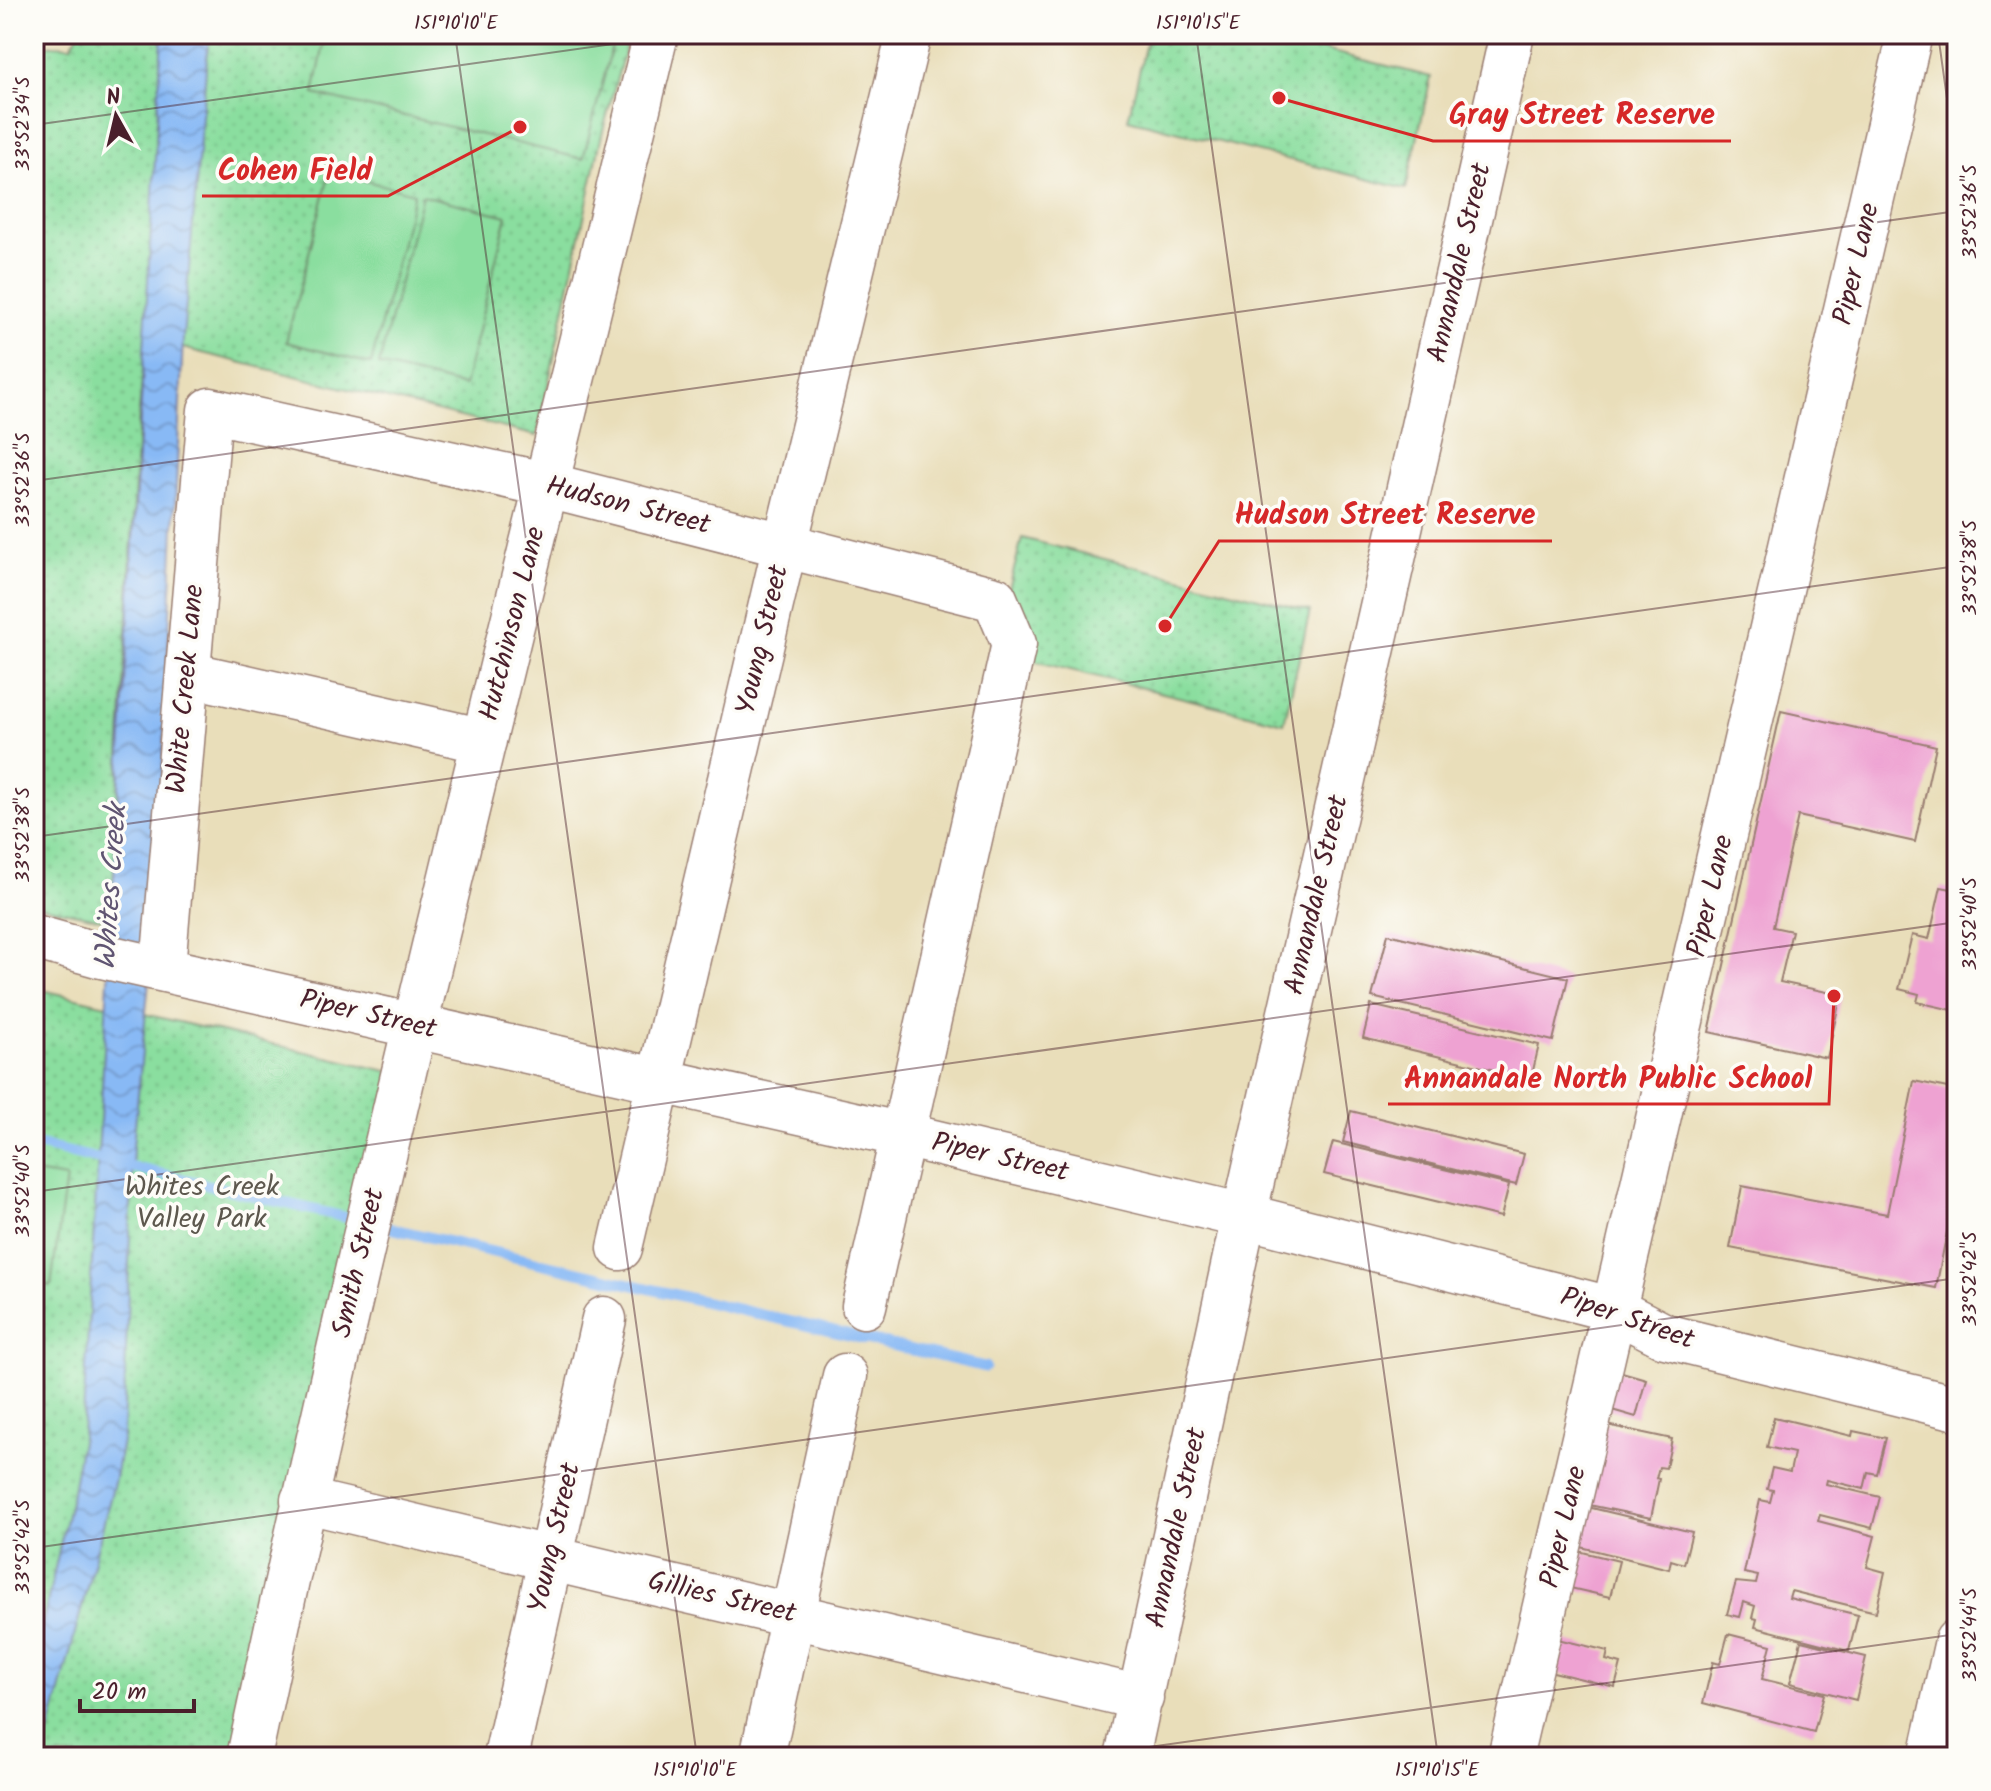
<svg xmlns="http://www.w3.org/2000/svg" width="1991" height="1791" viewBox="0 0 1991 1791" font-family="Kalam,sans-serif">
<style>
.grass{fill:url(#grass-dots);stroke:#6a7e65;stroke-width:2}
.garden{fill:#8ade9f;stroke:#6a7e65;stroke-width:2}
.water{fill:url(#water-waves);stroke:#696c90;stroke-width:2}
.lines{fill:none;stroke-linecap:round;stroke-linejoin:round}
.stream{stroke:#88b9f5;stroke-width:11}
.building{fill:#eea2d2}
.minor-casing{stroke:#9a7e72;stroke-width:47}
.major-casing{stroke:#9a7e72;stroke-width:47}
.minor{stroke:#fff;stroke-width:44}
.major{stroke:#fff;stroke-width:44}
.ticks{fill:none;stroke:#4a1f2b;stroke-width:2;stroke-opacity:0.45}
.labels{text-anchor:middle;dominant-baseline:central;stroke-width:7;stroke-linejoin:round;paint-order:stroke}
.street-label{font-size:28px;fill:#4a1f2b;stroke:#fdfcf7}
.park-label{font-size:28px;fill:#5d584e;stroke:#fdfcf7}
.water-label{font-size:30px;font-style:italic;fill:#605572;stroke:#fdfcf7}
.leader{fill:none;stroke:#d62828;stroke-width:3}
.callout-dot{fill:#d62828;stroke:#fdfcf7;stroke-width:3}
.callout-label{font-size:30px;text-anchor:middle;font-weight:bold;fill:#d62828;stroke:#fdfcf7;stroke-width:7;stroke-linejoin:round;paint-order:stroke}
.neatline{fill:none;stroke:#4a1f2b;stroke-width:3}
.ticks-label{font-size:20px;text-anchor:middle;fill:#4a1f2b}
</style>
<defs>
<pattern id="grass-dots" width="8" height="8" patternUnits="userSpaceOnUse" patternTransform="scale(2)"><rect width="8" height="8" fill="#8ade9f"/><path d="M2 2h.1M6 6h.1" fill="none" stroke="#79be89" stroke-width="1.8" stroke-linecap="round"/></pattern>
<pattern id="water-waves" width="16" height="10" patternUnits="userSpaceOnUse" patternTransform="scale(2)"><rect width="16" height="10" fill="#88b9f5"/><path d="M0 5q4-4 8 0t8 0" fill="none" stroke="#7196c7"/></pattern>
</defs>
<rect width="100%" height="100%" fill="#fdfcf7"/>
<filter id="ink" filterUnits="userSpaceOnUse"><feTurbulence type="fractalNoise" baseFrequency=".0125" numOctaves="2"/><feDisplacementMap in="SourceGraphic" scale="16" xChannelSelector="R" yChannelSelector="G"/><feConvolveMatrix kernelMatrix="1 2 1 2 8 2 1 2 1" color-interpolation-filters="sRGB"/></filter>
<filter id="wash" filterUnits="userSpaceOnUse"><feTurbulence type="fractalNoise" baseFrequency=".006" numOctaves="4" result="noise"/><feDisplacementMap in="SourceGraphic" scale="32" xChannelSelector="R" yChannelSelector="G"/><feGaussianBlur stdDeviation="1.8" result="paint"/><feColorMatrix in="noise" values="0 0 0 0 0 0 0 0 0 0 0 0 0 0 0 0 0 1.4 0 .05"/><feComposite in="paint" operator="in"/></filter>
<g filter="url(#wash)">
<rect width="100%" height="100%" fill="#e9deba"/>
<path class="grass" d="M78,34H629L602,134L537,436L146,339L139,411L111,921L34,905V44L71,46Z
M1148,34H1261L1431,77L1406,189L1128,119Z
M1022,538L1310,611L1284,723L1030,660L1007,597Z
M34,988L404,1075L251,1757H34Z"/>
<path class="garden" d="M326,34H615L583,159L314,94Z
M330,172L414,193L371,364L286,342Z
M422,195L507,216L464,386L379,365Z
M34,1173L66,1178L51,1286L34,1283Z"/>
<path class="water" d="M162,34H209L183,339L156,907L133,1147L123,1436L114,1483L43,1757H34V1661L71,1497L82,1436Z"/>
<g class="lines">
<path class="stream" d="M34,1144L361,1221
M377,1225L985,1367"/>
</g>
<g id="blocks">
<path class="building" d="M1781,711L1936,746L1915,842L1798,816L1773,927L1792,931L1780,982L1841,995L1827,1058L1709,1032Z
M1941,887L1957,890V1011L1917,1002L1919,994L1899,989L1912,935L1929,939Z
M1388,934L1568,978L1553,1041L1372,997Z
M1371,1005L1539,1045L1531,1079L1363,1038Z
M1914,1081L1957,1090V1181L1936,1288L1730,1248L1742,1186L1887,1214Z
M1351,1111L1524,1154L1516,1185L1343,1142Z
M1333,1142L1509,1185L1501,1217L1324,1174Z
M1608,1368L1646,1379L1636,1417L1598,1406Z
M1774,1417L1852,1436L1853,1431L1886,1438L1877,1474L1868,1472L1864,1489L1827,1480L1826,1484L1880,1497L1872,1528L1820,1515L1818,1521L1875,1536L1867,1567L1885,1572L1876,1612L1791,1591L1789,1598L1858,1615L1849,1651L1755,1627L1757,1619L1752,1618L1755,1606L1744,1602L1740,1617L1727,1614L1736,1582L1756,1584L1758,1576L1744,1573L1760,1500L1770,1502L1773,1490L1767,1489L1772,1468L1790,1472L1794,1453L1767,1447Z
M1593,1422L1672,1439L1666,1468L1659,1467L1656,1478L1659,1479L1651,1518L1575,1502Z
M1575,1504L1692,1532L1684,1564L1671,1560L1669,1569L1565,1543Z
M1566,1548L1619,1561L1610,1597L1557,1585Z
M1728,1634L1771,1645L1762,1679L1824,1694L1814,1732L1703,1703L1713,1662L1720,1664Z
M1549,1637L1608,1651L1606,1660L1621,1664L1615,1687L1541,1669Z
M1801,1641L1866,1657L1856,1700L1790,1683Z"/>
</g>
</g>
<g filter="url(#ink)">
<use href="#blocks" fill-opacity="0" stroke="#9a7e72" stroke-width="2"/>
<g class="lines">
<defs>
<path id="minor" d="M188,674L484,741
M34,937L102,956L903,1135L1244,1216L1615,1310L1665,1336L1957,1408
M163,968L210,410L548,485L995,599L1014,644L864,1306
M620,1248L785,545L909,34
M303,1500L1141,1698
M249,1757C371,1180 518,608 656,34
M506,1757L604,1319
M762,1757L845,1376
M1127,1757L1244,1216L1512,34
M1510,1757L1910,34"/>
<path id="major" d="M1931,1757L1957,1641"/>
</defs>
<use href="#minor" class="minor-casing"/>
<use href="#major" class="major-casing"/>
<use href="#minor" class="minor"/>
<use href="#major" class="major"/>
</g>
</g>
<path class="ticks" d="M455,34L697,1757M1196,34L1438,1757M1938,34L1957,170M34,125L684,34M34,481L1957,211M34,837L1957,566M34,1192L1957,922M34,1548L1957,1278M1078,1757L1957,1634"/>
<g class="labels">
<g class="street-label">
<text transform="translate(1460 263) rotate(-77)">Annandale Street</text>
<text transform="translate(1857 264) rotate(-77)">Piper Lane</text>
<text transform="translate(628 506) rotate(14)">Hudson Street</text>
<text transform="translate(513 624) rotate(-76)">Hutchinson Lane</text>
<text transform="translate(763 640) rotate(-77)">Young Street</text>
<text transform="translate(186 689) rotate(-85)">White Creek Lane</text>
<text transform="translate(1317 895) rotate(-77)">Annandale Street</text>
<text transform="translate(1711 896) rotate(-77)">Piper Lane</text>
<text transform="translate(368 1015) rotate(13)">Piper Street</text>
<text transform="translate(1000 1158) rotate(13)">Piper Street</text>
<text transform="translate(359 1263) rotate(-77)">Smith Street</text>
<text transform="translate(1627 1319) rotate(19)">Piper Street</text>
<text transform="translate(1564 1527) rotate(-77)">Piper Lane</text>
<text transform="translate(1177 1528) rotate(-78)">Annandale Street</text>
<text transform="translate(555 1538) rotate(-77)">Young Street</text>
<text transform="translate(722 1598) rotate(13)">Gillies Street</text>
</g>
<g class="park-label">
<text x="202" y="1187">Whites Creek<tspan x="202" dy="32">Valley Park</tspan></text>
</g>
<g class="water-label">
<text transform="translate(112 887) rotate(-86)">Whites Creek</text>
</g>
</g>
<path class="leader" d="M1279 98L1433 141H1731M520 127L388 196H202M1165 626L1219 541H1552M1834 996L1829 1104H1388"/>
<g class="callout-dot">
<circle cx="1279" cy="98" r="8"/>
<circle cx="520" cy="127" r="8"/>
<circle cx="1165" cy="626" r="8"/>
<circle cx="1834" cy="996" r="8"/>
</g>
<g class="callout-label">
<text x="1582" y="124">Gray Street Reserve</text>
<text x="295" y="180">Cohen Field</text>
<text x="1385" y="524">Hudson Street Reserve</text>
<text x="1608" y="1088">Annandale North Public School</text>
</g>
<rect width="1991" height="1791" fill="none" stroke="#fdfcf7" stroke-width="88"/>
<g transform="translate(116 116) rotate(352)" stroke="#fdfcf7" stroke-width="6" paint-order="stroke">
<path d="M0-6L14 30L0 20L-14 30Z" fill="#4a1f2b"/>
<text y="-12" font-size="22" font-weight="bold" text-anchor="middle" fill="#4a1f2b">N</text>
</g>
<path d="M80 1699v12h114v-12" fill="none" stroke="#4a1f2b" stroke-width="4"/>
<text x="92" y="1699" font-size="24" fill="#4a1f2b" stroke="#fdfcf7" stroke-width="6" paint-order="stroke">20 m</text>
<rect x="44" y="44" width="1903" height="1703" class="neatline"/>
<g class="ticks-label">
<text x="456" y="29">151°10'10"E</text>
<text x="1198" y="29">151°10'15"E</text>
<text transform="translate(22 124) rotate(-90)" y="7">33°52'34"S</text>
<text transform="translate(1969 212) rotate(-90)" y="7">33°52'36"S</text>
<text transform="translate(22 480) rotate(-90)" y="7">33°52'36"S</text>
<text transform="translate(1969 568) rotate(-90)" y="7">33°52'38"S</text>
<text transform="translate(22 835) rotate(-90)" y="7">33°52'38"S</text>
<text transform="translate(1969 924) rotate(-90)" y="7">33°52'40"S</text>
<text transform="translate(22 1191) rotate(-90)" y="7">33°52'40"S</text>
<text transform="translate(1969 1279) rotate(-90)" y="7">33°52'42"S</text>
<text transform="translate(22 1547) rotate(-90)" y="7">33°52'42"S</text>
<text transform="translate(1969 1635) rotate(-90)" y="7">33°52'44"S</text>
<text x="695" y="1776">151°10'10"E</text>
<text x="1437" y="1776">151°10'15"E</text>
</g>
</svg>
